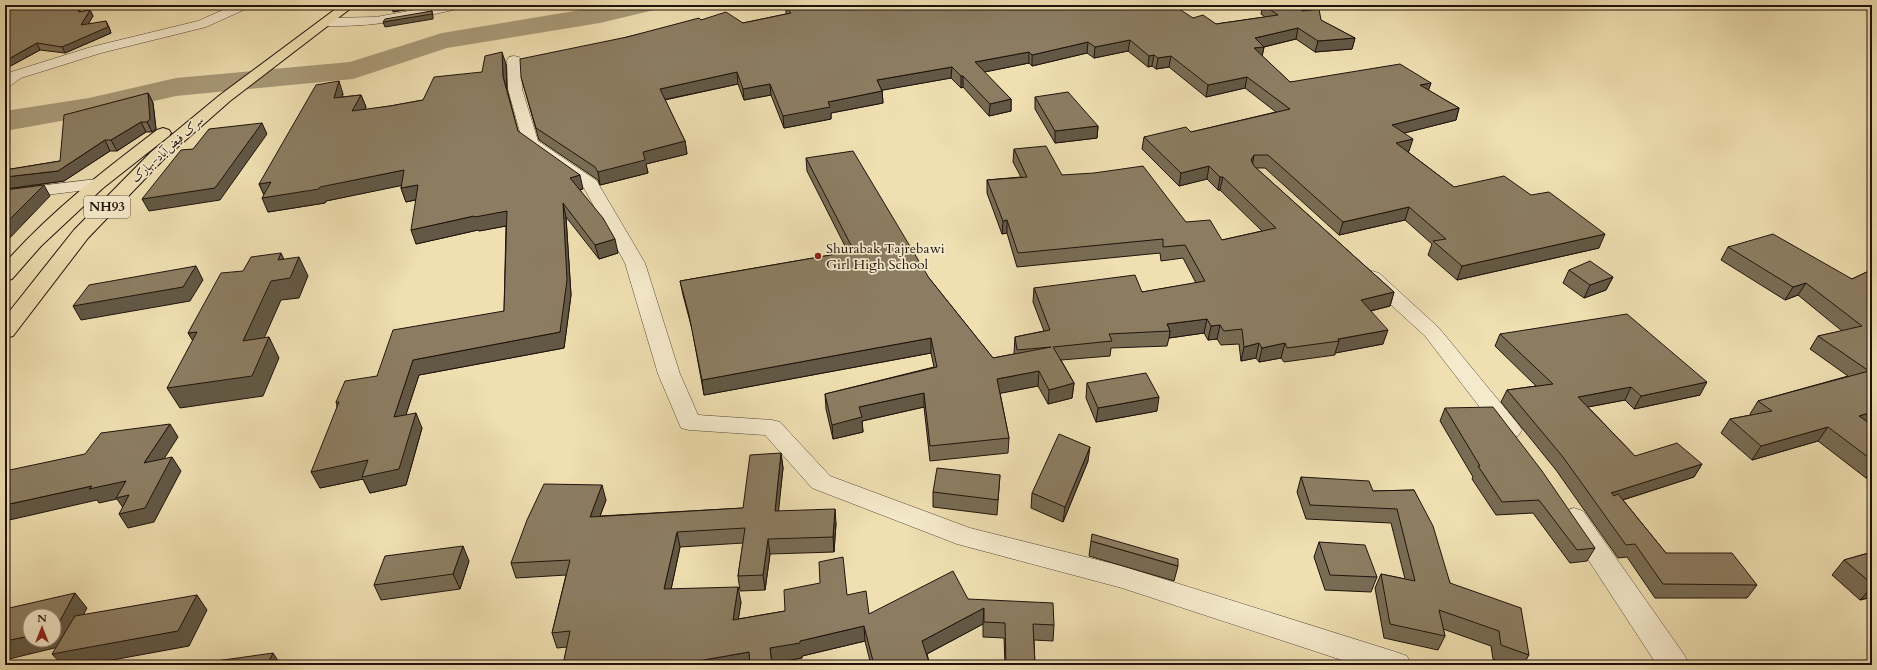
<svg xmlns="http://www.w3.org/2000/svg" width="1877" height="670" viewBox="0 0 1877 670" font-family="Cardo,Amiri,serif">
<style>
.lines{fill:none;stroke-linecap:round;stroke-linejoin:round}
.river{fill:#a99a79;fill-rule:evenodd}
.street-casing{stroke:#544635;stroke-width:1}
.primary-casing{stroke:#20130c;stroke-width:2}
.street{fill:#f5eacc;fill-rule:evenodd}
.primary{fill:#efdfb1;fill-rule:evenodd}
.wall{fill:#786c54;stroke:#20130c}
.shaded-wall{fill:#625845;stroke:#20130c}
.building{fill:#8c7d62;stroke:#20130c}
.poi-dot{fill:#8f2418;stroke:#f5eacc;stroke-width:1.5}
.labels{text-anchor:middle;dominant-baseline:central;stroke-width:3.5;stroke-linejoin:round;paint-order:stroke}
.far-street-label{font-size:12px;fill:#20130c;stroke:#f5eacc}
.shield{fill:#f5eacc;stroke:#605446;stroke-width:1}
.shield-label{font-size:13px;font-weight:bold;fill:#20130c}
.poi-label{font-size:14px;fill:#20130c;stroke:#f5eacc;text-anchor:start}
</style>
<rect width="100%" height="100%" fill="#efdfb1"/>
<filter id="stains"><feTurbulence type="fractalNoise" baseFrequency=".005" numOctaves="4"/><feColorMatrix values="0 0 0 0 .2 0 0 0 0 .09 0 0 0 0 .02 0 0 0 .5 -.17"/></filter>
<radialGradient id="worn" r=".72"><stop offset=".6" stop-color="#630" stop-opacity="0"/><stop offset="1" stop-color="#630" stop-opacity=".3"/></radialGradient>
<g class="lines">
<path class="river" d="M611,5H658L654,10L600,23L447,48L353,79L176,96L89,116L5,131V111L89,98L176,78L350,62L442,33Z"/>
<defs>
<path id="street" d="M234,5H250L248,8L206,27L101,53L21,78L10,86L5,87V76L11,72L91,47L198,21Z
M442,5H463L461,8C417,19 373,27 327,26L323,25L321,22L323,19L327,18L376,17Z
M514,56L519,57L521,60L522,89L538,141L597,181L599,185L645,263L680,374L698,415L772,420L780,422L830,476L970,528L1122,566L1396,652L1407,656L1411,665H1357L1122,588L957,544L812,488L765,435L689,430L681,428L658,374L625,263L584,188L525,146L523,143L508,89L507,60L509,57Z
M97,179L103,180L105,184L103,188L5,200V190Z
M1372,271L1379,273L1439,328L1518,424L1522,430L1518,436L1510,438L1502,436L1425,336L1365,281L1362,277L1365,273Z
M1574,508L1583,511L1685,656L1689,665H1657L1561,518L1565,511Z"/>
<path id="primary" d="M341,5H355L230,101L163,160L88,238L13,336L5,338V317L74,230L151,152L220,95Z
M163,128L169,130L171,133L169,136L103,188L41,246L12,279L5,281V263C50,212 103,171 157,130Z"/>
</defs>
<use href="#street" class="street-casing"/>
<use href="#primary" class="primary-casing"/>
<use href="#street" class="street"/>
<use href="#primary" class="primary"/>
</g>
<path class="wall" d="M5,5H78L80,12L90,10L93,16L88,24L109,27L111,33L65,53L40,50L5,69Z
M276,5H313L310,7L277,9Z
M1263,5H1292L1355,38L1352,49L1315,52L1296,39L1264,47L1262,56L1290,82L1431,83L1428,90L1459,108L1456,120L1404,133L1409,151L1408,152L1454,187L1599,248L1457,280L1428,255L1432,244L1405,220L1339,235L1265,168H1256L1394,292L1390,306L1371,311L1383,344L1335,353V355L1284,362L1281,358L1259,362L1256,358L1241,361L1239,344L1221,345L1217,339L1208,340L1204,333L1169,338L1167,346L1111,348L1110,356L1061,360L1074,383L1072,398L1048,404L1038,386L1000,393L1009,438L1008,453L930,461L924,407L862,421L863,432L833,439L826,409L825,394L934,367L931,353L704,395L692,329L683,295L680,281L848,252L807,171L806,158L929,278L993,358L1014,354L1015,337L1044,331L1033,302L1034,288L1142,292L1196,283L1183,258L1161,261L1160,253L1017,267L1007,233L1002,234L987,193V180L1021,177L1013,162L1014,149L1062,175L1186,222L1222,240L1262,231L1220,190H1218L1207,179L1179,186L1142,149L1144,137L1191,132L1276,112L1245,88L1206,97L1169,67L1156,69L1152,66L1148,67L1128,51L1094,58L1087,53L1032,66L1029,63L984,72L1011,99V111L989,116L963,87L961,88L951,78L882,90L883,103L831,113V119L784,128L771,95L744,100L738,84L665,100L685,141L687,154L646,164L648,173L600,185L598,180L539,140L521,77L627,37L701,20L743,23L786,14V7L941,6L1193,18L1216,24L1265,17L1261,14Z
M506,64L507,89L518,131L583,189L580,190L618,253L599,259L566,217L571,295L564,348L419,375L406,414L422,428L406,485L370,493L363,479L320,488L337,406L336,402L377,376L504,311L506,226L479,231L478,230L416,244V200L406,202L401,188L402,185L326,201L325,203L268,212L264,195L259,184L343,94L342,97L361,95L366,107L364,110L390,106L423,100L482,72Z
M148,93L153,103L156,129L152,132H146L117,151H110L64,181L5,189V170L60,161Z
M1035,97L1098,126L1097,138L1055,143L1035,109Z
M1728,247L1852,279L1871,270L1869,423L1872,425V476L1866,478L1818,441L1752,460L1721,433L1730,419L1751,415L1750,414L1758,401L1848,376L1810,349L1818,336L1842,331L1798,295L1785,300L1721,260Z
M1569,270L1613,277L1606,290L1584,298L1563,283Z
M1500,334L1700,395L1634,409L1625,400L1588,407L1635,456L1702,464L1694,477L1623,500L1666,553L1757,585L1747,598H1655L1627,557L1618,558L1556,470L1501,402L1507,390L1536,386L1495,346Z
M1087,383L1157,411L1096,422L1086,398Z
M1445,408L1595,548L1587,561L1570,563L1533,513L1496,515L1472,479L1473,477L1440,421Z
M781,453L783,468L778,511L836,523L834,552L770,554L765,590L740,591L738,576L743,543L680,547L671,589L741,602L738,619L785,611L847,595L869,614L968,599L1054,625L1053,641L1034,640L1035,665H1005L1004,638L983,637V624L927,654L930,665H871L865,641L802,656V658L773,663V665H563L567,647L557,648L552,633L566,575L516,578L511,563L606,500L600,516L743,508Z
M1088,461L1063,522L1031,508L1032,493Z
M1000,475L997,515L933,507V492Z
M1301,477L1373,491L1414,490L1450,583L1529,655L1523,665H1509L1493,659L1491,646L1443,629L1445,636L1438,650L1384,638L1375,588L1381,574L1405,579L1391,523L1306,519L1297,492Z
M1091,541L1178,566L1174,581L1089,556Z
M1319,542L1377,577L1371,592L1325,590L1314,557Z
M1872,552V597L1860,600L1832,575L1844,560Z
M469,561L460,589L381,600L374,585Z"/>
<path class="shaded-wall" d="M77,5H78L82,18L79,12Z
M404,5H434L393,12L392,7Z
M487,5H503L488,7Z
M90,10L93,16L84,31L81,25Z
M432,11L433,16V19L385,27L383,22Z
M106,21L109,27L111,33L65,53L62,47Z
M1298,28L1296,39L1263,47H1264L1262,57L1252,58L1255,38Z
M1355,38L1352,49L1315,52L1318,41Z
M1130,40L1128,51L1094,58L1095,47Z
M1088,42L1087,53L1032,66V55Z
M37,43L40,50L5,69V61Z
M502,52L506,64L507,89L503,77Z
M1029,52V63L975,74V62Z
M1154,55L1152,66L1148,67L1149,56Z
M1171,56L1169,67L1156,69L1158,58Z
M952,67L951,78L878,91L877,80Z
M737,72L738,84L662,100L660,89Z
M961,76H963V87L961,88Z
M1247,77L1245,88L1206,97L1208,85Z
M339,81L343,94L338,111L334,98Z
M1431,83L1427,95L1420,85Z
M770,84L771,95L744,100L743,89Z
M882,91L883,103L831,113V119L784,128L783,116L828,102Z
M148,93L153,103L156,129L152,132L147,122Z
M361,95L366,107L357,124L352,111Z
M1011,99V111L989,116L990,104Z
M1459,108L1456,120L1389,137L1392,125Z
M141,122L146,132L117,151L111,140Z
M262,123L267,134L220,200L149,211L142,199Z
M1098,126L1097,138L1055,143V131Z
M1413,139L1409,151L1393,155L1396,143Z
M105,140L110,151L64,181L5,189V177L58,171Z
M685,141L687,154L646,164L648,173L600,185L598,172L643,152Z
M1254,155L1252,168L1251,160Z
M1209,166L1207,179L1179,186L1181,173Z
M404,170L409,184L326,201L325,203L268,212L262,198Z
M580,175L583,189L574,191L570,178Z
M1220,177H1223L1220,190H1218Z
M271,182L265,197L259,184Z
M44,185L50,196L5,243V224Z
M418,185L423,198L406,202L401,188Z
M563,203L566,217L571,295L564,348L419,375L400,433L394,417L413,360L560,332Z
M1409,207L1405,220L1339,235L1343,222Z
M507,211L511,225L479,231L478,230L416,244L411,230L474,216Z
M1007,220V233L1002,234L1003,221Z
M1605,234L1599,248L1457,280L1462,266Z
M615,239L618,253L599,259L595,245Z
M281,253L290,272L299,257L308,276L299,298L281,300L254,361L243,341Z
M196,266L203,280L190,301L81,320L73,306Z
M1613,277L1606,290L1584,298L1590,285Z
M1806,283L1798,295L1785,300L1793,287Z
M1394,292L1390,306L1357,314L1361,300Z
M1207,319L1204,333L1169,338L1170,331L1167,324Z
M1220,325L1217,339L1208,340L1211,326Z
M1388,330L1383,344L1335,353L1339,341L1338,339Z
M197,332L200,353L188,333Z
M269,337L279,358L263,396L180,408L167,388Z
M931,338V353L704,395L702,380Z
M1259,343L1256,358L1241,361L1244,347Z
M1285,343L1281,358L1259,362L1262,348Z
M1039,371L1038,386L997,394V379Z
M1707,382L1700,395L1634,409L1641,396Z
M1074,383L1072,398L1048,404L1049,390Z
M1631,387L1625,400L1572,410L1578,397Z
M924,393V407L862,421L863,432L833,439L832,425L859,407Z
M1159,397L1157,411L1096,422L1098,408Z
M1872,412V422L1849,430L1859,416Z
M416,413L422,428L406,485L370,493L363,479L320,488L311,472Z
M170,424L178,437L153,476L144,463Z
M1828,427L1818,441L1752,460L1761,446Z
M1090,447L1088,461L1063,522L1065,507Z
M781,453L783,468L777,526L775,511Z
M172,457L181,471L154,522L128,528L119,514Z
M1702,464L1694,477L1603,506L1611,493Z
M1872,470V476L1866,478Z
M126,481L135,495L126,512L117,499L99,503L97,500L5,521V505L92,486Z
M602,485L606,500L594,532L590,517Z
M835,509L836,523L834,552L833,537Z
M677,532L680,547L668,604L664,589Z
M768,539L770,554L765,590L763,575Z
M463,546L469,561L460,589L453,574Z
M738,587L741,602L736,635L733,620Z
M1872,587V597L1860,600Z
M75,593L87,608L67,645L5,660V641L30,636V640H54V630Z
M197,595L207,610L189,646L85,665H62L52,654Z
M984,608L983,624L923,656L922,641Z
M864,626L865,641L802,656V658L773,663V665H772L770,648Z
M749,652L752,665H698V661Z
M273,653L281,665H267Z"/>
<path class="building" d="M5,5H77L79,12L90,10L81,25L106,21L108,27L62,47L37,43L5,61Z
M393,5H404L392,7Z
M795,5H939L941,6L947,5H1173L1193,18L1203,15L1216,24L1278,15L1264,5H1292L1303,11L1319,9L1321,20L1355,38L1318,41L1298,28L1255,38L1264,47L1254,48L1290,82L1400,64L1431,83L1420,85L1459,108L1392,125L1413,139L1396,143L1454,187L1504,176L1531,195L1549,192L1605,234L1462,266L1433,241L1446,239L1409,207L1343,222L1268,155H1254L1251,160L1254,166L1394,292L1361,300L1388,330L1338,339L1339,341L1287,348L1285,343L1262,348L1259,343L1244,347L1242,329L1224,331L1220,325L1211,326L1207,319L1167,324L1170,331L1109,334L1112,341L1053,347L1074,383L1049,390L1039,371L997,379L1009,438L930,446L924,393L859,407L862,417L832,425L825,394L937,367L931,338L702,380L689,315L680,281L854,251L806,158L853,151L929,278L993,358L1051,347L1017,350L1015,337L1050,330L1034,288L1135,275L1142,292L1205,281L1185,245L1163,247V239L1018,253L1007,220L1003,221L987,180L1027,177L1014,149L1046,146L1062,175L1094,173L1143,166L1186,222L1210,220L1222,240L1276,228L1223,177H1220L1209,166L1181,173L1144,137L1186,127L1191,132L1290,109L1247,77L1208,85L1171,56L1158,58L1154,55L1149,56L1130,40L1095,47L1088,42L1032,55L1029,52L975,62L1011,99L990,104L963,76H961L952,67L877,80L882,91L828,102L830,107L783,116L770,84L743,89L737,72L660,89L685,141L643,152L645,160L598,172L595,167L536,128L521,77L520,59L627,37L699,18L701,20L726,12L743,23L791,13L786,7Z
M432,11V14L383,22L385,19Z
M502,52L503,77L518,131L580,175L570,178L603,218L615,239L595,245L563,203L567,280L560,332L413,360L394,417L416,413L399,469L362,477L368,460L311,472L339,402H336L345,381L377,376L393,330L504,311L507,211L475,217L474,216L411,230L418,185L401,188L404,170L320,187L319,189L262,198L271,182L259,184L316,85L339,81L334,98L361,95L352,111L390,106L423,100L434,77L482,72L485,56Z
M1068,92L1098,126L1055,131L1035,97Z
M148,93L150,119L147,122H141L111,140H105L58,171L5,177V170L60,161L64,115Z
M262,123L215,188L142,199L181,150L193,149L209,129Z
M44,185L5,224V190Z
M1773,234L1852,279L1871,270L1872,271V412L1859,416L1872,425V460L1828,427L1761,446L1730,419L1772,411L1758,401L1869,371L1818,336L1862,326L1806,283L1793,287L1728,247Z
M281,253L278,260L299,257L290,278L271,281L243,341L269,337L252,376L167,388L197,332L188,333L221,273L243,271L251,257Z
M1590,261L1613,277L1590,285L1569,270Z
M196,266L183,287L73,306L89,285Z
M1627,314L1707,382L1641,396L1631,387L1578,397L1635,456L1677,443L1702,464L1611,493L1614,496L1618,494L1666,553H1732L1757,585L1663,584L1635,544L1626,545L1563,457L1507,390L1553,384L1500,334Z
M1146,373L1159,397L1098,408L1087,383Z
M1493,407L1542,471L1595,548L1577,550L1539,500L1502,502L1478,466H1480L1445,408Z
M170,424L144,463L172,457L145,508L119,514L129,495L116,498L126,481L89,489L92,486L5,505V471L85,454L101,433Z
M1059,434L1090,447L1065,507L1032,493Z
M781,453L775,511L835,509L833,537L768,539L763,575L738,576L745,528L677,532L664,589L738,587L733,620L785,611L784,590L820,583L819,562L843,557L847,595L866,591L869,614L953,571L968,599L1053,603L1054,625L1033,624L1035,665H1006L1005,623L984,622V608L922,641L930,665H874L864,626L800,641V643L770,648L772,665H750L749,652L698,661V664L690,665H563L570,631L552,633L570,560L511,563L527,520L544,484L602,485L590,517L743,508L750,455Z
M937,468L1000,475L998,500L933,492Z
M1301,477L1369,481L1373,491L1414,490L1433,526L1450,583L1521,608L1529,655L1501,645L1499,631L1439,610L1445,636L1390,624L1381,574L1415,581L1397,509L1310,505Z
M1092,534L1178,559V566L1091,541Z
M1319,542L1365,545L1377,577L1330,575Z
M463,546L453,574L374,585L385,556Z
M1872,552V584L1844,560Z
M75,593L55,630H54V616H30V636L5,641V609Z
M197,595L178,631L52,654L75,616Z
M273,653L267,665H188Z"/>
<circle class="poi-dot" cx="818" cy="256" r="4"/>
<g class="labels">
<g class="far-street-label">
<text transform="translate(167 149) rotate(-42)">سرک فیض‌آباد-بهارک</text>
</g>
<rect class="shield" x="84" y="196" width="46" height="22" rx="3"/>
<g class="shield-label">
<text x="107" y="207">NH93</text>
</g>
<g class="poi-label">
<text x="826" y="248">Shurabak Tajrebawi<tspan x="826" dy="16">Girl High School</tspan></text>
</g>
</g>
<rect width="1877" height="670" fill="none" stroke="#efdfb1" stroke-width="20"/>
<rect x="6" y="6" width="1865" height="658" fill="none" stroke="#20130c" stroke-width="2"/>
<rect x="10" y="10" width="1857" height="650" fill="none" stroke="#20130c"/>
<g transform="translate(42 628)"><circle r="19" fill="#f5eacc" stroke="#a0947f"/>
<path d="M0-3L7 15L0 10L-7 15Z" fill="#8f2418"/>
<text y="-6" font-size="11" font-weight="bold" text-anchor="middle" fill="#20130c">N</text>
</g>
<rect width="100%" height="100%" filter="url(#stains)"/>
<rect width="100%" height="100%" fill="url(#worn)"/>
</svg>
